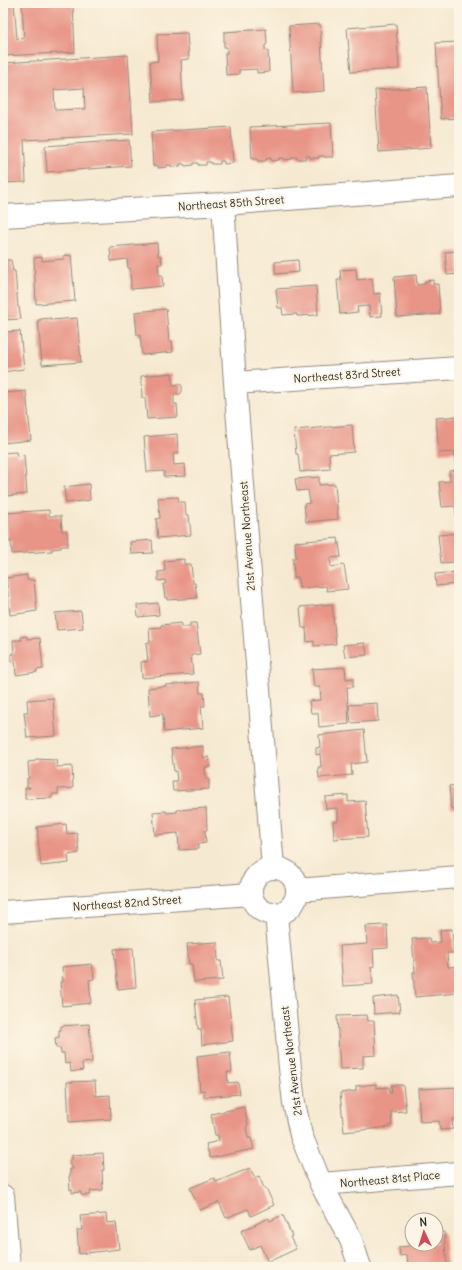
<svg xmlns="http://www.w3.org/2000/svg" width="462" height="1270" viewBox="0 0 462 1270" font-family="Delius,sans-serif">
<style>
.building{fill:#e89587;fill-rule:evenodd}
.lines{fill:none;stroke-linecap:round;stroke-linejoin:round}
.street-casing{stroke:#908a7e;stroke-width:24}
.secondary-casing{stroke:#908a7e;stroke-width:24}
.street{stroke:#fff;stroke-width:22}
.secondary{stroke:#fff;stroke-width:22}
.labels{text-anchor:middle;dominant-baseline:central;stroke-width:4;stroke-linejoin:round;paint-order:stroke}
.street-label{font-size:11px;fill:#2b2b2b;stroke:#fcf5e5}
</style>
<rect width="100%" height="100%" fill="#fcf5e5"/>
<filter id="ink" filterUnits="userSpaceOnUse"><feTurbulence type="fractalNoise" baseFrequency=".025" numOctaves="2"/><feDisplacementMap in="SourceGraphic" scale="8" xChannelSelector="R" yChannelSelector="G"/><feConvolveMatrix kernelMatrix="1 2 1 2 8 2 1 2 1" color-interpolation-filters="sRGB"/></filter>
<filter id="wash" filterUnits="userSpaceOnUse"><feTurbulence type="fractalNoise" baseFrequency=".012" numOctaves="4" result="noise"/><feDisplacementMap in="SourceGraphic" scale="16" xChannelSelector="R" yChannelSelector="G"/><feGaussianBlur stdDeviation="0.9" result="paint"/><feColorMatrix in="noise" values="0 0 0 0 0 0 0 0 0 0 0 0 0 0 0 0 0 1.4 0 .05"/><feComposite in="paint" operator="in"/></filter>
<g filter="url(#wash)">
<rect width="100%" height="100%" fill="#f6e9d1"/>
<g id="blocks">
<path class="building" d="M3,3H14L17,39L24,38L22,3H73L75,52L5,56L4,49H3Z
M320,24L324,91L293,93L289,26Z
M396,24L399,69L351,72L347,28Z
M266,29L267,44L265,45V50L268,51L269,72L257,73V69L239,70V74L226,75L225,53H227V47H224V32Z
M187,33L189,59L181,60L183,100L153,102L150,62L158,61L157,34Z
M459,42V118L441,119L436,43Z
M128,55L133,134L24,140L26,182L3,183V63ZM84,88L85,109L55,110L54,90Z
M427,87L431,148L379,152L375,90Z
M331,123L333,157H324V156H319V158H310V156H306V159H297V157H292V159L284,160V158H279V160L271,161V158L266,159V161H258L257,159H252L250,127Z
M231,127L233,163L224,164V161H220V164H211V162H206V165H198V163H193V165L185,166L184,164H180V166L171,167V165H167V167L158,168V165L153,166L151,132Z
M129,140L131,166L47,172L45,146Z
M157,243L158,256H161L162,264H158L159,275H162L163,286L131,289L130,268H128L127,259L111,261L110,247Z
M458,251L459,274L447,275L445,252Z
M71,255L75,301L36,304L34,258L42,257V261L64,259L63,256Z
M3,260H11L13,271H15L18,307H19L21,319L3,320Z
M298,260L299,272L275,274V262Z
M356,269L357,280L372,278L374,294L380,293L382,316L370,317L369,306L357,307L358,312L340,314L337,280H341L340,270Z
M416,275L417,285L425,284V281L433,280V284H438L440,314L397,317L394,277Z
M316,286L318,315L297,316V314L283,315L282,308H278L276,289Z
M166,309L169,341H172L173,352L142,355L140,335H137L135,312Z
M51,318V320L77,318L81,362L42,365L38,320H41V319Z
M20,331L24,369L3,372V332Z
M172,373L173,385L180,384L182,386V392L180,394H174V404H177L178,417L147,419L145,398H142L141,376Z
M26,391L31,440L3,443V393Z
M459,416V458L455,459V452L439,453L436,418Z
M352,425L354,452L329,454L330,469L300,472L298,454H296L294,430Z
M177,434L178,454H173L174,465L185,464L186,476L164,477V471L147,472L144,437Z
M16,452L17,456L24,455L27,494L6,496V492H3V453Z
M459,470V514L456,515L455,506L442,507L439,482L450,481L449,471Z
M319,477V485L335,484L338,519L306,522L304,504L310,503L308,490L297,491L295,479Z
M89,484L90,500L66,503L64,487Z
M178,497L179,502H185L186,515H189L191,535L158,538L156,519L160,518L158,498Z
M49,510V516H61L62,531H67L68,546H61V548L52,549V551L12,554L11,541H8L5,513Z
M459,533V565H455V562L441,563L438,535Z
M338,538L341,557L330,558L331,567L344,565L348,589L327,591L326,586L299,588L298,577L294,578L293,558H296L295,542Z
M152,540L153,553L131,554L130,542Z
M184,559V564H191L193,583H195L197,598L167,600V597L165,598L163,584H166L165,580L158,581V572L165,571L164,561Z
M457,572L458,584L436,586L435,574Z
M27,575V580H34L37,611L10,615L6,578Z
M158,603L159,615L138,617L137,605Z
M332,604L336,644L314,646V641L307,642L306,628H302L300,607Z
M81,611L83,628L57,630L55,613Z
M181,623V627H190V623H196L200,654L191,655L193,674L142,678L141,662L148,661L146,643L150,642L149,628L161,627V625Z
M27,636V639L40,638L43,669L36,670L37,672L16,675L15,661L11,662V654H14L13,640H22L21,637Z
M365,643L367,655L345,657L343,645Z
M345,667L346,679L353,678V687H347L349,724L319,727L318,713H311L309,701L321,700L320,687H314L312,669Z
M199,682L200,693H204L205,706H201L203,728L164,732L163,714L150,716L148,688L166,686L165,685Z
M53,698L56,736L27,738L24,712H28L27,700Z
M377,703L378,721L351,723L349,705Z
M364,730L367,762L351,764L352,775L319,778L318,767H321L320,754L316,755V748L320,747L319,735Z
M203,746V758L209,757L210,767H205L206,779L209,778V789L173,791L172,781H177L176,771H174L171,749Z
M36,759L56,760L57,767L72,766L73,788L58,789V794H52V798L25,799V788H30V787H27V778H29L28,762L36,761Z
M459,785V808L451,809L449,786Z
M348,795V802L365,801L368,837L334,839L333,821H338V808L326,809L325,797Z
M206,808L207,830H205L206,843L198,844V849L179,850L178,833L155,835L153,812L166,811L167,813L177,812V810Z
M66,824L67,834L77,833L79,853L68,855L69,863L41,866L37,827Z
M387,925L388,948L373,949L374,966L371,967L373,984L343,986L340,946L367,944L366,926Z
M452,929L454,953H447L448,967L458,966L459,993L415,997L413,972H415L412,939L429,938L430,943L441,942L440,930Z
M217,942L218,961H221L223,980L194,982L192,964H189L187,944Z
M133,948L136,987L118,989L114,949Z
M92,964L94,979L89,980L91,1003L62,1006L60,982H63L62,967Z
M398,995L400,1012L374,1014L373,998Z
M228,997L233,1041L202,1045L201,1029H198L195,1000Z
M367,1015L368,1021H374L376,1055L363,1056V1068L340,1069L337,1016Z
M89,1024L92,1062L82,1063L83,1070L71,1072L70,1063L65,1064L64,1053H61L60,1048H56L55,1038L59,1037V1030H61V1026Z
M230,1052L232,1072H227L228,1083L238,1082L240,1094L204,1097V1090L200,1091L197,1056Z
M95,1081L96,1096L110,1095L111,1119L69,1122L67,1082Z
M376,1084V1088L389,1087V1093H392L391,1085H403L406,1111L391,1112L392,1125H390V1127L344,1132L340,1093L356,1091V1086Z
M459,1087V1119H452L453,1129L440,1130L439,1121L420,1122L418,1089Z
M244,1107L248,1125L246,1127L248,1138H251L254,1149L210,1158L206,1144L219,1141L218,1135H215L211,1114Z
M103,1153L104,1170H102L103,1190L90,1191L91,1195H81V1192L72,1193V1189L70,1190L69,1176H70V1169H73L72,1166H70V1159H72V1155Z
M250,1168L255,1178L259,1176L264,1188H266L274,1205L251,1216L248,1209L226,1218L219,1202L200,1210L190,1188L214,1178L216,1182Z
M106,1214L107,1223L116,1222L119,1249L79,1254L77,1230H82L80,1216Z
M283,1215L292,1236L290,1237L296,1249L268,1262L260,1245L250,1250L241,1231L269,1218L270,1221Z
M436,1232H444L447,1267H412V1264L408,1265L407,1255L400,1256L399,1247L410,1246L409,1237H412V1244H436Z"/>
</g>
</g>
<g filter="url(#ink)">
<use href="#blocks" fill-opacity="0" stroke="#908a7e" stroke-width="1"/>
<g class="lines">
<defs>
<path id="street" d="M223,204L235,383L273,868
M3,216L223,204L459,186
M235,383L459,368
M251 891a23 23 0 1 1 46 0a23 23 0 1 1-46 0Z
M297,890L459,877
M3,912L251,894
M276,914L290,1068L294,1103L301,1135L321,1184L351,1240L360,1267
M321,1184L459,1173"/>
<path id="secondary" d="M3,1196L9,1267"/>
</defs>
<use href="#street" class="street-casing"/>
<use href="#secondary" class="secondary-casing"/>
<use href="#street" class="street"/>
<use href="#secondary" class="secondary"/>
</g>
</g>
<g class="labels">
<g class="street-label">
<text transform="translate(231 203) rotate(-4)">Northeast 85th Street</text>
<text transform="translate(347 375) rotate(-4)">Northeast 83rd Street</text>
<text transform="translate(247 536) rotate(-94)">21st Avenue Northeast</text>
<text transform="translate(127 903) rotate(-4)">Northeast 82nd Street</text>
<text transform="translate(291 1061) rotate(-97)">21st Avenue Northeast</text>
<text transform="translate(390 1179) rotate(-5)">Northeast 81st Place</text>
</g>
</g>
<rect width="462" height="1270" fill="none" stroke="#fcf5e5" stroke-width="16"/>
<g transform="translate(424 1232) rotate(356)"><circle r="19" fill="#fcf5e5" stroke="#a8a49b"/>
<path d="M0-3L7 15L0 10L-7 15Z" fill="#d1495b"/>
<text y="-6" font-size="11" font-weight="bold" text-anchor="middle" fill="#2b2b2b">N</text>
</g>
</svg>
